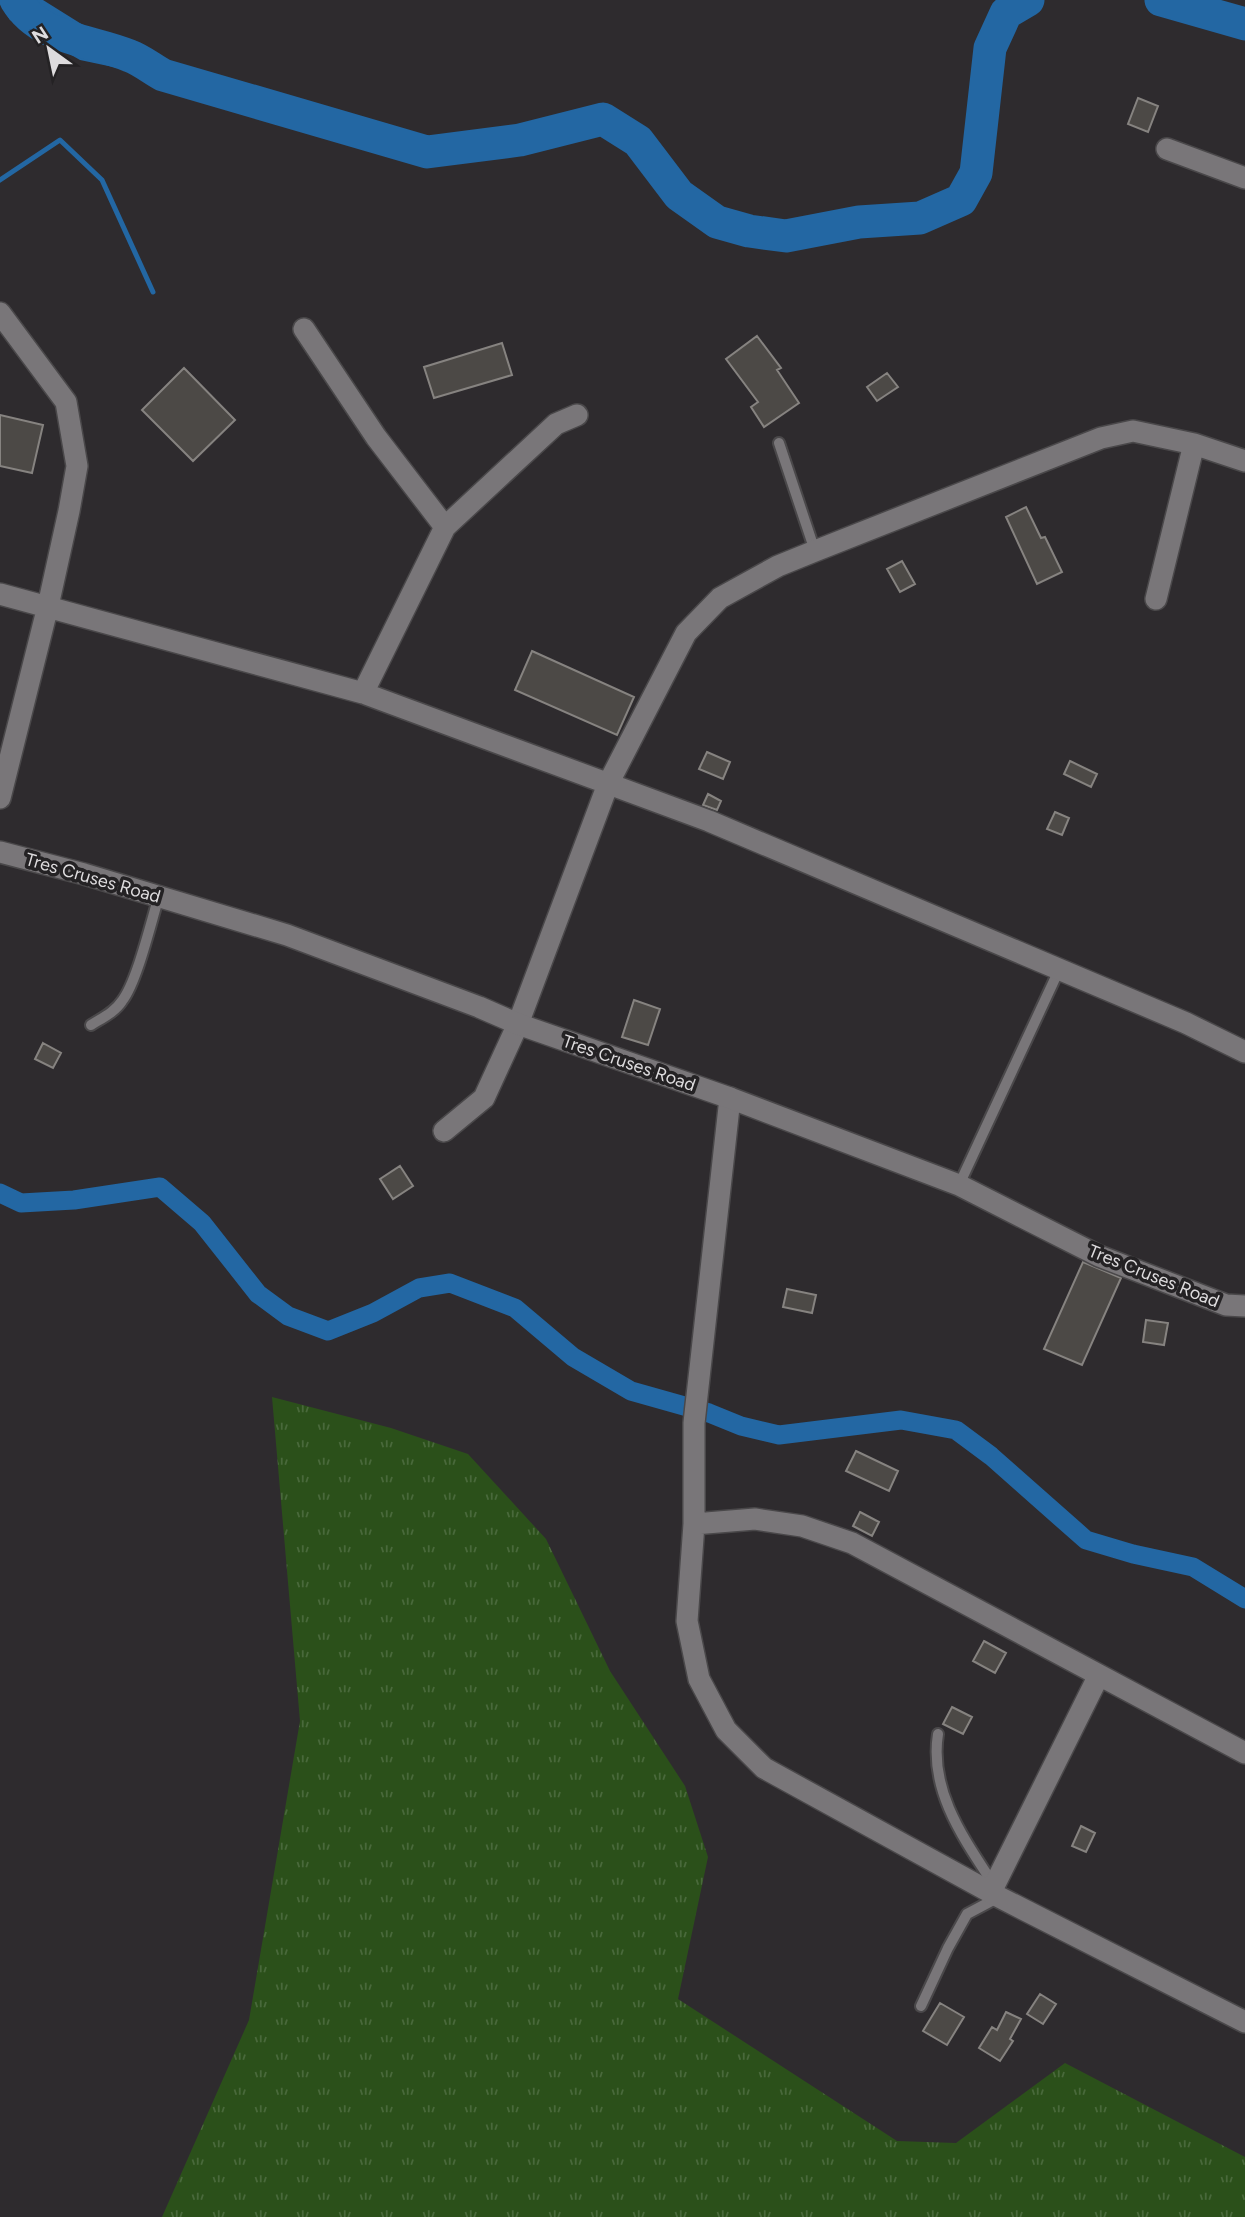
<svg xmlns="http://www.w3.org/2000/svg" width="1245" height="2217" viewBox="0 0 1245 2217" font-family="Figtree,sans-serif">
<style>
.grass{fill:url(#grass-tufts)}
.water{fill:#2367a3}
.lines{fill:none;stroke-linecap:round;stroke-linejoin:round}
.stream{stroke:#2367a3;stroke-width:5}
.canal{stroke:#2367a3;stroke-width:19}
.river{stroke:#2367a3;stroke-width:33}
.building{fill:#4c4946;stroke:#868380;stroke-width:2}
.service-casing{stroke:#4a484a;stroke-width:14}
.minor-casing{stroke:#4a484a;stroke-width:24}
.secondary-casing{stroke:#4a484a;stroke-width:24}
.service{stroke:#797679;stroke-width:10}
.minor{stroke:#797679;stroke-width:21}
.secondary{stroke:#797679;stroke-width:21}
.labels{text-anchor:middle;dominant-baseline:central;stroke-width:7;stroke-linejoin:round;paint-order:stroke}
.street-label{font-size:18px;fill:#dedcde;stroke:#242224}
</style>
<defs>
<pattern id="grass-tufts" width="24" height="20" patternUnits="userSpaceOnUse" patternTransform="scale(1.75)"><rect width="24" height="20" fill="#2b501a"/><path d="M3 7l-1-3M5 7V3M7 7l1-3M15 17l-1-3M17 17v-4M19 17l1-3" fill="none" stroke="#49693b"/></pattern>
</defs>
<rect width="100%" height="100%" fill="#2e2b2e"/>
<path class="grass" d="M272,1397L391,1428L468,1454L546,1539L610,1671L685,1786L708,1857L678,1999L897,2141L956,2143L1065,2063L1245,2157V2217H162L249,2020L300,1721Z"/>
<path class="water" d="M0,0H43L163,75L427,152L222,102L132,71L80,60L10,20L0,4Z"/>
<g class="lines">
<path class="stream" d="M0,180L60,140L102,180L153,292"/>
<path class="canal" d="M0,1193L21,1203L74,1200L160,1187L202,1223L258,1294L288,1316L328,1331L373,1313L419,1288L450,1283L515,1308L573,1357L631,1391L709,1413L741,1426L779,1435L901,1420L956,1430L991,1456L1086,1540L1133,1554L1193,1567L1245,1599"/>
<path class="river" d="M16,0C40,40 92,40 130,56C141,60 152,69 163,75L427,152L520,140L603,119L638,141L679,195L717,222L749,231L786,236L859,222L920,218L961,200L976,173L990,48L1006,13L1028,0
M1161,0L1245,24"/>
</g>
<path class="building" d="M1138,98L1158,106L1148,132L1128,124Z
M757,336L781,368L777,370L799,403L764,427L751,407L758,402L726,359Z
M502,343L512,375L434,398L424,367Z
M184,368L235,420L193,461L142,410Z
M887,373L898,387L877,401L867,387Z
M0,415L43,425L32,473L0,466Z
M1026,507L1041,538L1045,537L1062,572L1037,584L1006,517Z
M902,561L915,584L900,592L887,569Z
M532,651L634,697L617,735L515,690Z
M707,752L730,762L723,779L699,769Z
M1070,761L1097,774L1091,787L1064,774Z
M708,794L721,801L717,810L703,805Z
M1055,812L1069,818L1062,835L1047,829Z
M634,1000L660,1009L648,1045L622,1037Z
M43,1043L61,1053L53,1068L35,1059Z
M400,1166L413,1186L393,1199L380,1179Z
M1083,1262L1121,1278L1082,1365L1044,1349Z
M787,1289L816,1295L812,1313L783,1307Z
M1146,1320L1168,1323L1164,1345L1143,1342Z
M856,1451L898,1471L889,1491L846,1471Z
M860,1512L879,1522L872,1536L853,1526Z
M984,1641L1006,1653L995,1673L973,1661Z
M952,1707L972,1717L963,1734L943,1724Z
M1081,1826L1095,1833L1086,1852L1072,1846Z
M1040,1994L1056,2004L1043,2024L1027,2014Z
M940,2003L964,2017L947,2045L923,2031Z
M1006,2012L1021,2019L1010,2039L1013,2041L1000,2061L979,2048L992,2027L997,2030Z"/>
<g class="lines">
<defs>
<path id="service" d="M779,443L815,551
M91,1025C102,1018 115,1012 122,1001C137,982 151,922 159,896
M959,1185L1059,970
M938,1734C929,1791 964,1839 994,1885
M921,2006L948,1948L967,1914L999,1897"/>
<path id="minor" d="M1167,149L1245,178
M0,313L66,402L77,466L69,511L48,606L0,798
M304,329L376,437L445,527
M0,594L363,693L709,821L1186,1023L1245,1052
M1156,599L1194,444L1245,461
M363,693L445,527L556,424L577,415
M730,1098L694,1423V1524L687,1621L699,1679L726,1730L764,1768L999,1897L1245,2022
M444,1131L484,1098L518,1024L608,784L686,633L720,598L778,566L815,551L1101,438L1133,431L1194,444
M694,1524L755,1519L802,1526L852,1543L1245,1753
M991,1892L1099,1675"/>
<path id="secondary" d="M0,852L84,874L287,935L479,1007L518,1024L730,1098L959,1185L1099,1256L1226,1305L1245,1306"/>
</defs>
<use href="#service" class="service-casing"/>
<use href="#minor" class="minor-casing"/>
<use href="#secondary" class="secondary-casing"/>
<use href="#service" class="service"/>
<use href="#minor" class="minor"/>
<use href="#secondary" class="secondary"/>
</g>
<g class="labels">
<g class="street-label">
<text transform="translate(93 878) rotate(16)">Tres Cruses Road</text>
<text transform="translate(629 1063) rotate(19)">Tres Cruses Road</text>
<text transform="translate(1154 1276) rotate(22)">Tres Cruses Road</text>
</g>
</g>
<g transform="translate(49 49) rotate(327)" stroke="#242224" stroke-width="5" paint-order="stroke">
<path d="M0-5L12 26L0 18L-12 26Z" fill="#dedcde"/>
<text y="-10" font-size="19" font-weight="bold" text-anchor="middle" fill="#dedcde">N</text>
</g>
</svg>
